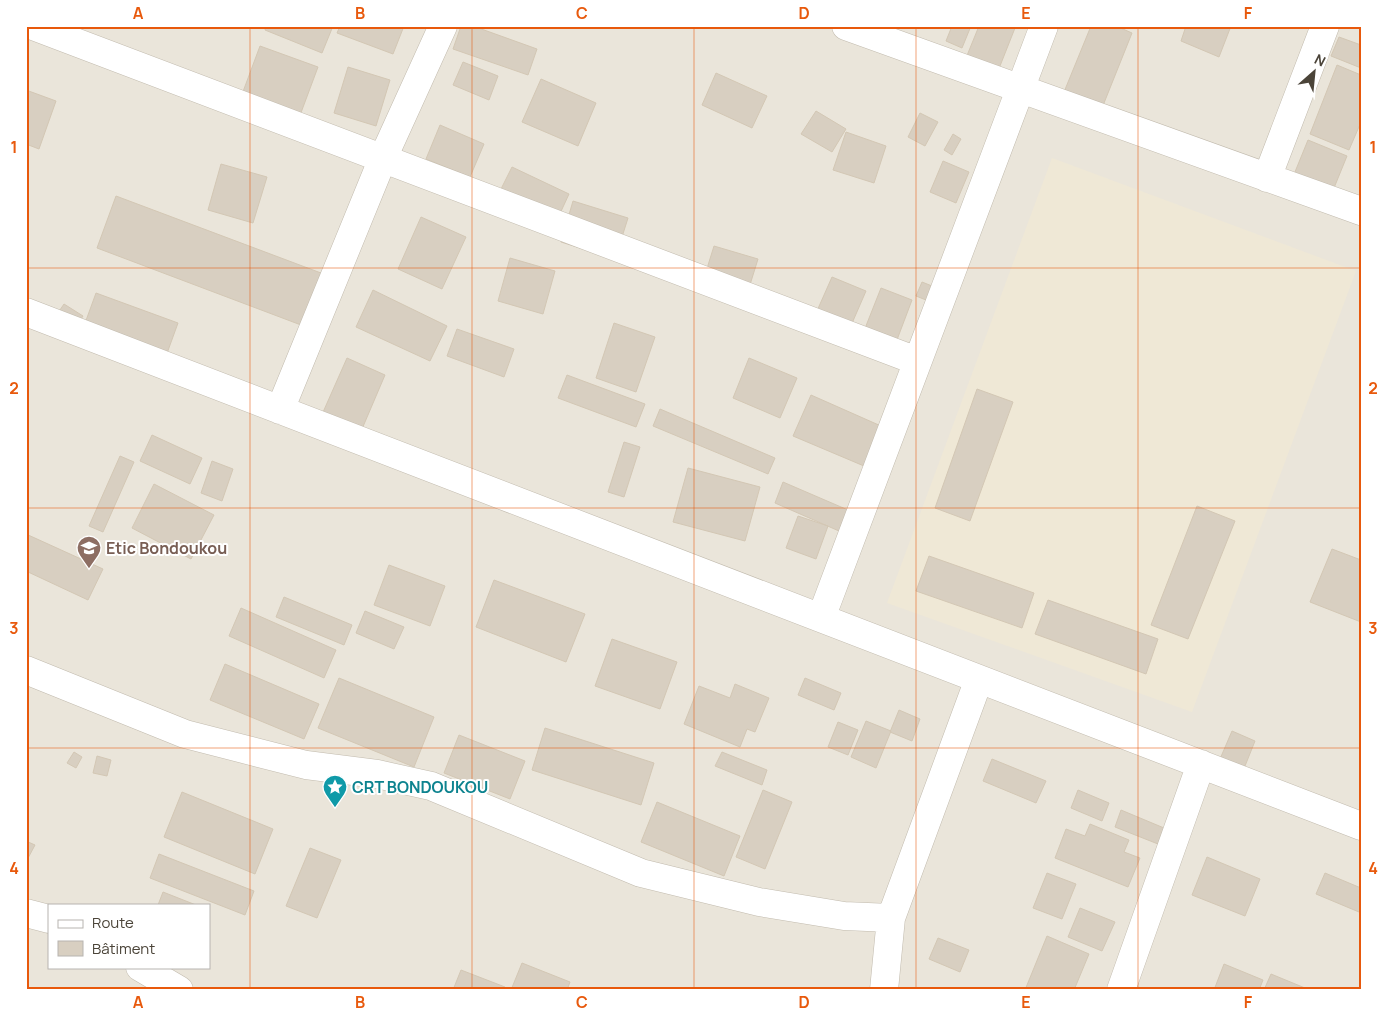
<svg xmlns="http://www.w3.org/2000/svg" width="1387" height="1016" viewBox="0 0 1387 1016" font-family="Manrope,sans-serif">
<style>
.residential{fill:#eae5da;fill-rule:evenodd}
.education{fill:#efe8d6}
.building{fill:#d8cfc1;stroke:#d3c7b4}
.lines{fill:none;stroke-linecap:round;stroke-linejoin:round}
.street-casing{stroke:#c2bbae;stroke-width:29}
.street{stroke:#fff;stroke-width:28}
.grid{fill:none;stroke:#e8590c;stroke-width:1;stroke-opacity:0.55}
.labels{text-anchor:middle;dominant-baseline:central;stroke-width:4;stroke-linejoin:round;paint-order:stroke}
.education-label{font-size:16px;font-weight:bold;fill:#785e54;stroke:#fff;text-anchor:start}
.culture-label{font-size:16px;font-weight:bold;fill:#0d838f;stroke:#fff;text-anchor:start}
.neatline{fill:none;stroke:#e8590c;stroke-width:2}
.grid-label{font-size:16px;text-anchor:middle;font-weight:bold;fill:#e8590c}
</style>
<rect width="100%" height="100%" fill="#f6f3ec"/>
<path class="residential" d="M26,26H1361V990H26ZM49,905H209V967H49Z"/>
<path class="education" d="M1052,158L1356,271L1192,712L887,603Z"/>
<path class="building" d="M266,26H333L322,53L265,30Z
M340,26H404L393,54L337,33Z
M461,26H473L537,49L528,75L453,49Z
M952,26H971L962,48L946,41Z
M979,26H1009L1015,28L998,71L966,58Z
M1091,26H1116L1132,33L1102,108L1064,92Z
M1186,26H1231L1219,57L1181,41Z
M1339,37L1361,45V68L1331,56Z
M260,46L318,67L299,118L241,97Z
M463,62L498,76L489,100L453,85Z
M1337,65L1361,75V122L1349,150L1310,134Z
M348,67L390,80L376,126L334,113Z
M716,73L767,96L752,128L702,105Z
M541,79L596,103L578,146L522,122Z
M26,90L56,101L39,149L26,144Z
M816,111L846,129L832,152L801,134Z
M920,113L938,122L925,146L908,137Z
M440,125L484,144L470,177L426,159Z
M846,132L886,146L874,183L833,170Z
M953,134L961,139L952,155L944,150Z
M1308,140L1347,156L1325,210L1286,194Z
M943,161L969,172L956,203L930,192Z
M221,164L267,177L253,223L208,210Z
M512,167L569,194L551,233L493,205Z
M116,196L321,273L301,325L97,248Z
M573,201L628,218L615,259L561,242Z
M421,217L466,237L442,289L398,269Z
M714,246L758,259L744,304L700,291Z
M510,258L555,271L543,314L498,301Z
M832,277L866,291L843,344L809,329Z
M922,282L932,286L926,300L916,296Z
M881,288L912,300L892,353L860,341Z
M373,290L447,326L430,361L356,327Z
M96,293L178,323L166,356L84,326Z
M64,304L83,316L68,339L49,326Z
M614,323L655,337L636,392L596,378Z
M457,329L514,349L504,377L447,356Z
M347,358L385,375L359,436L320,419Z
M749,358L797,378L780,418L733,398Z
M567,375L645,404L636,427L558,398Z
M977,389L1013,402L970,521L935,508Z
M811,395L881,426L864,466L793,436Z
M660,409L775,458L768,474L653,426Z
M152,435L202,458L190,484L140,461Z
M624,442L640,447L624,497L608,492Z
M120,456L134,462L103,532L89,526Z
M212,461L233,469L222,501L201,493Z
M688,468L760,487L745,541L673,522Z
M783,482L848,510L839,531L775,503Z
M154,484L214,515L191,559L132,528Z
M1197,506L1235,521L1188,639L1151,625Z
M798,516L828,526L816,559L786,548Z
M26,534L103,569L88,600L26,571Z
M1332,549L1361,560V622L1310,602Z
M929,556L1034,593L1022,628L916,591Z
M389,565L445,586L430,626L374,605Z
M494,580L585,614L566,662L476,627Z
M284,597L352,625L344,645L276,617Z
M1048,600L1158,639L1146,674L1035,634Z
M241,608L336,650L324,678L229,636Z
M365,611L404,627L394,649L356,633Z
M612,639L677,662L660,709L595,686Z
M225,664L319,704L304,739L210,700Z
M339,678L434,717L414,767L318,728Z
M805,678L841,693L834,710L798,695Z
M735,684L769,698L755,732L747,729L740,747L684,724L699,686L730,698Z
M899,710L920,719L912,741L890,732Z
M866,721L891,731L876,768L851,757Z
M838,722L858,730L848,755L828,747Z
M545,728L654,763L641,805L532,770Z
M1232,731L1255,741L1241,776L1217,766Z
M459,735L525,761L510,799L444,773Z
M74,752L82,757L76,768L67,763Z
M722,752L767,770L762,785L715,766Z
M97,756L111,760L107,776L93,773Z
M992,759L1046,781L1036,803L983,781Z
M763,790L792,802L765,869L736,857Z
M1078,790L1109,803L1102,821L1071,808Z
M182,792L273,829L255,874L164,837Z
M657,802L740,836L724,876L641,842Z
M1121,810L1164,828L1158,844L1115,827Z
M1090,824L1129,840L1124,852L1140,858L1128,887L1055,858L1066,829L1085,836Z
M26,841L35,845L27,860H26Z
M310,848L341,860L317,918L286,906Z
M159,854L254,891L245,915L150,878Z
M1207,857L1260,879L1245,916L1192,895Z
M1047,873L1076,884L1062,919L1033,908Z
M1325,873L1361,888V907L1359,912L1316,894Z
M163,892L196,905H158Z
M1080,908L1115,922L1102,951L1068,937Z
M1047,936L1089,954L1074,990H1025Z
M938,938L969,950L960,972L929,959Z
M522,963L570,982L567,990H511Z
M1224,964L1263,980L1259,990H1214Z
M461,970L505,987L504,990H453Z
M1271,974L1305,988L1304,990H1264Z"/>
<g class="lines">
<defs>
<path id="street" d="M33,26L917,361
M846,26L1361,211
M1267,178L1325,26
M26,312L1361,826
M280,410L383,158L443,26
M821,618L1044,26
M26,670L185,734L306,765L377,774L431,786L641,873L759,902L844,916L891,918
M26,913L49,919
M140,967L179,990
M884,990L891,918L979,679
M1121,990L1201,764"/>
</defs>
<use href="#street" class="street-casing"/>
<use href="#street" class="street"/>
</g>
<path class="grid" d="M250,26V990M472,26V990M694,26V990M916,26V990M1138,26V990M26,268H1361M26,508H1361M26,748H1361"/>
<defs>
<symbol id="school-pin" viewBox="-11 -11 22 30"><path d="M0 17L-7.5 6A9.5 9.5 0 1 1 7.5 6Z" fill="#8d6e63" stroke="#fff"/><path d="M0-5L7-2L0 1L-7-2ZM-4 1L0 2.5L4 1V4Q0 6-4 4Z" fill="#fff"/></symbol>
<symbol id="sight-pin" viewBox="-11 -11 22 30"><path d="M0 17L-7.5 6A9.5 9.5 0 1 1 7.5 6Z" fill="#0f9aa8" stroke="#fff"/><path d="M0-6L1.8-2.2L6-1.7L2.9 1.2L3.7 5.4L0 3.3L-3.7 5.4L-2.9 1.2L-6-1.7L-1.8-2.2Z" fill="#fff"/></symbol>
</defs>
<g fill-rule="evenodd">
<use href="#school-pin" x="75" y="534" width="28" height="38"/>
<use href="#sight-pin" x="321" y="773" width="28" height="38"/>
</g>
<g class="labels">
<g class="education-label">
<text x="106" y="548">Etic Bondoukou</text>
</g>
<g class="culture-label">
<text x="352" y="787">CRT BONDOUKOU</text>
</g>
</g>
<rect width="1387" height="1016" fill="none" stroke="#ffffff" stroke-width="55"/>
<rect x="48" y="904" width="162" height="65" fill="#ffffff" stroke="#b7b4b0"/>
<rect x="58" y="920" width="25" height="8" fill="#ffffff" stroke="#b7b4b0"/>
<text x="92" y="928" font-size="15" fill="#4b4439">Route</text>
<rect x="58" y="941" width="25" height="15" fill="#d8cfc1" stroke="#b7b4b0"/>
<text x="92" y="954" font-size="15" fill="#4b4439">Bâtiment</text>
<g transform="translate(1314 72) rotate(27)" stroke="#ffffff" stroke-width="4" paint-order="stroke">
<path d="M0-4L9 19L0 12L-9 19Z" fill="#4b4439"/>
<text y="-8" font-size="14" font-weight="bold" text-anchor="middle" fill="#4b4439">N</text>
</g>
<rect x="28" y="28" width="1332" height="960" class="neatline"/>
<g class="grid-label">
<text x="138" y="19">A</text>
<text x="360" y="19">B</text>
<text x="582" y="19">C</text>
<text x="804" y="19">D</text>
<text x="1026" y="19">E</text>
<text x="1248" y="19">F</text>
<text x="14" y="153">1</text>
<text x="1373" y="153">1</text>
<text x="14" y="394">2</text>
<text x="1373" y="394">2</text>
<text x="14" y="634">3</text>
<text x="1373" y="634">3</text>
<text x="14" y="874">4</text>
<text x="1373" y="874">4</text>
<text x="138" y="1008">A</text>
<text x="360" y="1008">B</text>
<text x="582" y="1008">C</text>
<text x="804" y="1008">D</text>
<text x="1026" y="1008">E</text>
<text x="1248" y="1008">F</text>
</g>
</svg>
